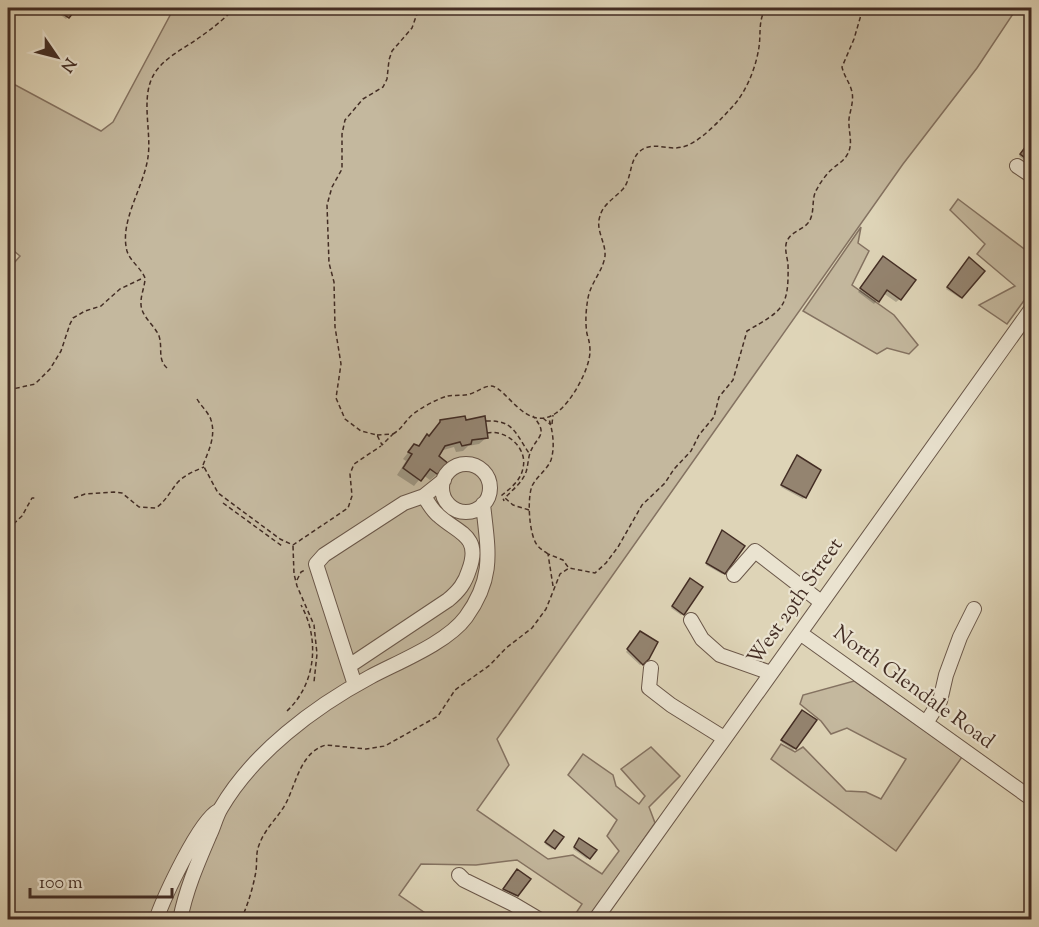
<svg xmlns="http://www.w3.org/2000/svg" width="1039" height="927" viewBox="0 0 1039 927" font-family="'Sorts Mill Goudy',serif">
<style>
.green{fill:#c4b89e;stroke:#847261;stroke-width:1.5}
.shadow{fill:#0003}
.building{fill:#948470;stroke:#432d24;stroke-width:1.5}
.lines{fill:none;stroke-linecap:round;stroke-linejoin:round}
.minor-casing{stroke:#6a5749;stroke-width:16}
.path{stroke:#432d24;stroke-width:1.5;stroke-dasharray:4.5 3;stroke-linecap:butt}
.minor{stroke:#eae3d0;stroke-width:14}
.labels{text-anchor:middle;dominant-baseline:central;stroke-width:4.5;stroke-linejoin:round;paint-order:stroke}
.street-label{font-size:21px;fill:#432d24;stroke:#eae3d0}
</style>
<rect width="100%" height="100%" fill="#ded4b7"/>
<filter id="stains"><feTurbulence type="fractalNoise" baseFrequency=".00333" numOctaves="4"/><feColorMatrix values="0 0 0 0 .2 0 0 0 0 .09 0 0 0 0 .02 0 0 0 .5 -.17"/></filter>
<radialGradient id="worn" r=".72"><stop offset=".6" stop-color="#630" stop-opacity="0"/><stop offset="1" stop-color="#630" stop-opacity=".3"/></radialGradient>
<path class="green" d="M174,8H1017L977,68L903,164L497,739L509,765L477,810L548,859L573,855L602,874L619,851L607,836L617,820L568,775L583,754L613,775L616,786L639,804L645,796L621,769L651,747L680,776L649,807L655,823L588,919H572L582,904L517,860L476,865L421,864L399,895L434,919H8V270L20,256L8,246V81L101,131L113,122Z
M958,199L1031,254V291L1007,324L979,305L1015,286L977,254L985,244L950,210Z
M861,227L858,243L869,251L852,285L894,315L918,345L909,354L887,348L877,354L803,311Z
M854,681L962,757L896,851L771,759L781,744L795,752L803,747L846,791L866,792L881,799L906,759L847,728L831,734L821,721L800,704L803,695Z"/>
<path class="shadow" d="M51,8H75L66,19Z
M1029,144L1032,156L1027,162L1019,156Z
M969,259L983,271L960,298L946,289Z
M880,262L900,299L896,302L883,293L874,304L858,292Z
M441,421H465L486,438L479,444L468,446L463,451L456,452L454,447L440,451L437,456L442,470L430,480L423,475L414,486L397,475L406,461L403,459L414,445L418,447L427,436L429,437Z
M796,458L819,471L803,499L781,487Z
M721,534L724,573L722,574L706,565Z
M689,582L683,614L681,615L671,608Z
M639,634L648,659L640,665L626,652Z
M801,714L795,748L793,750L781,742Z
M553,834L561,837L552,849L545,844Z
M578,842L595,850L587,859L573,849Z
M517,871L529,879L515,897L502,891Z"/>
<path class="building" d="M54,8H77L69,18Z
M1032,138V163L1020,154Z
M883,256L916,280L901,300L887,290L879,302L860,288Z
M969,257L985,271L962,298L947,287Z
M465,416L466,420L485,416L488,438L472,440L471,444L462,446L460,442L445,446L439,456L449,464L443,471L437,474L430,469L421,481L403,468L412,454L408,452L414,444L419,446L427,434L429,436L440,422V420Z
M797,455L821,470L806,498L781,485Z
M722,530L745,546L725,574L706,563Z
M690,578L703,587L684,615L672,606Z
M640,631L658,642L649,659L643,665L627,649Z
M802,710L817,720L796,749L781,740Z
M554,830L564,837L555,849L545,842Z
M579,838L597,850L590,859L574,847Z
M517,869L531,879L518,896L503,889Z"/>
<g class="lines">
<defs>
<path id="minor" d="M1017,166L1032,176
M442 488a24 24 0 1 1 48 0a24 24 0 1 1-48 0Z
M734,575L755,551L821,602
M691,620L702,639L720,655L771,673
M800,633L1032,799
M349,666L448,600C459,591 465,583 469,570C482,535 457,533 438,515C432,510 428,503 424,496
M651,668L649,688L671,705L724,738
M355,685L316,564L324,555L404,503L424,496L444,480
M926,723L940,701L946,675L960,637L974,609
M459,875L464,880L513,904L540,920
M156,920C164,897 199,821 218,811
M180,920C186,889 198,862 210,834C214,826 216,816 221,808C253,753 314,707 370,677C398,662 447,643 466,617C495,577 488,551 483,504
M595,920L1032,308"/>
</defs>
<use href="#minor" class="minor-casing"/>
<path class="path" d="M167,368C157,359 163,348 159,336C154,324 140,316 141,302C141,294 145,286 145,278C141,268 130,261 127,251C119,221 144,187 148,157C152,130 139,95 156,71C167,56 185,48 200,37C212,29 225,18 235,8
M8,390L35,384L50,369L61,351L70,324L73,318L85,311L101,306L120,289L143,278
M197,399C201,406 209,413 211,420C216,436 209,450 203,465L218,493L280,539L293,545L348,508L352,496L350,474L354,464L381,446
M543,418L551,425
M486,421C514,420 515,433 529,453
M552,424L553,415
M487,433C506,429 528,448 523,468C521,480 511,488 502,495L504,501
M393,434C402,429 405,421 412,415C419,409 438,398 448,396C455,395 463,396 470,394C477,392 484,386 491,386C506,386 526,434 556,413C571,403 590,369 590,351C590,345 589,340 587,334C585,322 586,309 588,298C591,282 603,271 605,256C606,242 595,230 600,216C603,204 615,198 623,189C632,178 629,162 639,152C652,140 667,151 682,147C699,144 722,118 734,105C747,90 756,67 759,47C761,34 758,20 766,8
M377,435L393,434L382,445L377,435L361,431L345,419L336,398L341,364L335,327L334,282L329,263L327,205L332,187L342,169V134L345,120L363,99L383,87L387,79L389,60L392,51L412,28L419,8
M74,498L85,494L114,492L122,493L139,507L156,508C167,500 170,491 178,482C185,475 194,471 204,467
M223,503L282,546
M529,510L513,505L505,498C512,490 522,483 526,472C528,466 528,459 530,453C536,436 550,436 533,416
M8,529L22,516L32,498H36
M293,546L294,574L297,586L314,625L317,654L314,682
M548,554C544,551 540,549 537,545C529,534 527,499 532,486C537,476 547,470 551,460C555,447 553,432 549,419
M297,580L301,572L305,570
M553,586L548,554L563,560L568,567
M287,711C316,684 320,639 301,605
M241,920C248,904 253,888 256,871C257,863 256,855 258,848C264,829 276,820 285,805C296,785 300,752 326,745L366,749L385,746L438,716L455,690L490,665L506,648L532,628L546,609L560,574L569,568L595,573L606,563L618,547L642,505L665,483L674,469L691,451L699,435L714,417L719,397L733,380L747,331C783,310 789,308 788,264C787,256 784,248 787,241C792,230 805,230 810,220C815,210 811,198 817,189C820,183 825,176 830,171C836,165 843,162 847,155C854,144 848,132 849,119C850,111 854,101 852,92C850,83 844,76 842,67L854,39L863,8"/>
<use href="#minor" class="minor"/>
</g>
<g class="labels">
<g class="street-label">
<text transform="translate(796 602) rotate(-55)">West 29th Street</text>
<text transform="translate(913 688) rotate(36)">North Glendale Road</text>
</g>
</g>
<rect width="1039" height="927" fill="none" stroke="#ded4b7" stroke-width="30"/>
<rect x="9" y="9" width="1021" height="909" fill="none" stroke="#432d24" stroke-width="3"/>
<rect x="15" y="15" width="1009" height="897" fill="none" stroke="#432d24" stroke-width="1.5"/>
<g transform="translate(57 57) rotate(125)" stroke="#eae3d0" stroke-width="4.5" paint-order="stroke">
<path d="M0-4.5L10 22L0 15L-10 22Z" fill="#432d24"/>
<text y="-9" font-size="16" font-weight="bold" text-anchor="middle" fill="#432d24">N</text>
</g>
<path d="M30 888v9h142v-9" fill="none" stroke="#432d24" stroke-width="3"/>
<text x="39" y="888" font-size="18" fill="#432d24" stroke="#eae3d0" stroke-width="4.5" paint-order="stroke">100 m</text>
<rect width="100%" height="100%" filter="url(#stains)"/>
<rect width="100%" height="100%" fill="url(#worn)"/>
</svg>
